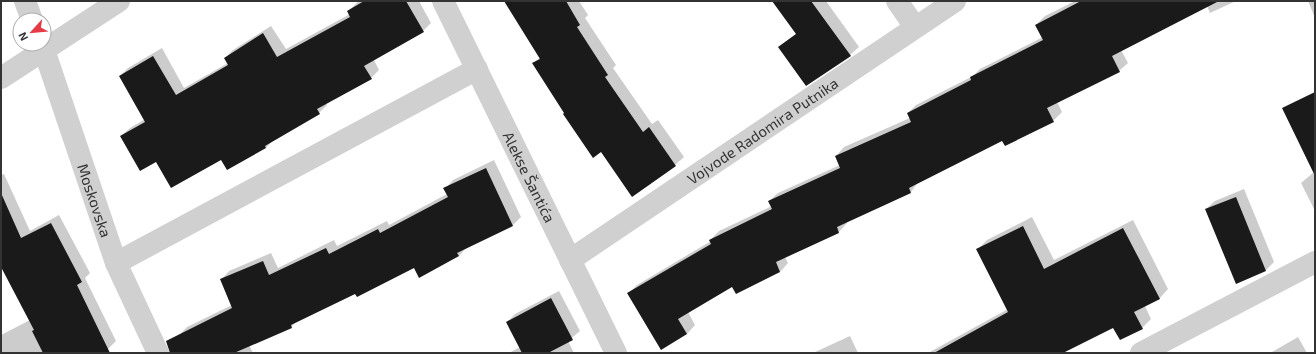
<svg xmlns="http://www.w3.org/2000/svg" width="1316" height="354" viewBox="0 0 1316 354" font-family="'Exo 2',sans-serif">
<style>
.shadow{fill:#0003}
.building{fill:#1a1a1a}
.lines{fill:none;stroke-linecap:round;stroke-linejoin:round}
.street{stroke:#d0d0d0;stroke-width:22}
.labels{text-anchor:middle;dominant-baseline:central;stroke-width:4;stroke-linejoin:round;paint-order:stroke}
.street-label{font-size:15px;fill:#333;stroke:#fff}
</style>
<rect width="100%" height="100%" fill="#fff"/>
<path class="shadow" d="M359,1H419L431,23L423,31L374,60L379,70L371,78L326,102L327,105L319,113L274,139L266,148L222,158L157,161L121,136L130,128L145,119L120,76L128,68L162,48L184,88L228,63L225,58L233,50L271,26L286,49L350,14L348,11Z
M505,1H579L588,15L585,18L616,65L613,68L652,124L658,120L684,157L675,165L601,151L565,113L534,63L540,57Z
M773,1H826L859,47L850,55L780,47L797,33Z
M1075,1H1236L1210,13L1207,6L1121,50L1128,63L1119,71L1057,102L1062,112L1053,121L1005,145L1003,140L918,182L911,192L846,221L847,223L839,232L785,257L788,263L780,272L733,286L688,312L695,325L687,334L661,349L628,294L637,285L711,241L710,240L719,231L772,206L769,201L778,193L840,165L836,156L844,147L910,118L908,113L916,105L973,76L980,69L1043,37L1036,25L1045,16Z
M1308,1H1315V18Z
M494,160L521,217L513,225L467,247L459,256L420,276L415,266L297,321L291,327L249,345L253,353H187L178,336L187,327L232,305L221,280L229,271L271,253L278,268L334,240L337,246L387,221L389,225L447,194L445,189L453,180Z
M1315,165V211L1301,183L1314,172Z
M4,174L30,231L59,215L90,273L85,278L116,341L108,349L100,353H1V335L30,320L1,265V175Z
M1244,189L1274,262L1266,270L1236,282L1206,209L1215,201Z
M1032,217L1054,260L1133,220L1168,289L1159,299L1145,306L1151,319L1142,328L1114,326L1061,353H928L1008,309L978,249L987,240Z
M559,291L580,331L568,341L574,353H509L520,347L507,322L515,314Z
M850,336L858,353H813Z
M1298,337L1307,353H1271L1272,352Z"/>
<path class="building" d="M364,1H406L424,32L364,66L372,79L317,109L320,114L265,146L266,148L227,170L221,160L171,188L156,162L140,171L120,136L145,122L119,76L153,56L176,95L228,65L224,58L263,33L277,57L350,17L347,11Z
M504,1H566L580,25L577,27L608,75L605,77L643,132L649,127L676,166L632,197L601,152L593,158L563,114L564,113L532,63L540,59Z
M772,1H811L851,56L806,86L778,47L796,34Z
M1081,1H1219L1112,56L1120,72L1047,108L1054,122L1005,146L1002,141L909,188L911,193L837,227L839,233L776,262L780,272L736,294L732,287L678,319L687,334L661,350L627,293L711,244L709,240L772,209L768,201L840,168L835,156L911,122L907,113L971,80L970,77L1043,40L1035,25Z
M1315,92V176L1282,108Z
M486,168L513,226L457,253L459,256L419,278L414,268L357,297L355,294L291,325L292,328L234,353H170L166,341L232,308L220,279L263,261L269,275L326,248L329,254L378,229L380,233L448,197L443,188Z
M1,193L21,238L51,223L82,282L77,285L110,353H43L32,331L34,330L1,267Z
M1236,197L1266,271L1236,284L1205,209Z
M1023,226L1044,269L1123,228L1160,299L1134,312L1143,329L1120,340L1113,328L1063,353H934L1008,312L976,249Z
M551,298L573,340L548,353H522L506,322Z"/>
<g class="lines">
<g class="street">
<path d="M25,1L32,20"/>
<path id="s1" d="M443,1L616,353"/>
<path d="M897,1L915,27"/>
<path id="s2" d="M42,44L116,263L158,353"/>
<path d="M1,78L119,1"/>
<path id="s3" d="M570,260L955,1"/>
<path d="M116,263L477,69"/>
<path d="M1141,353L1315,262"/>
</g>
</g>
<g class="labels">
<g class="street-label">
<text stroke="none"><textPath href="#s3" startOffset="232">Vojvode Radomira Putnika</textPath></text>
<text stroke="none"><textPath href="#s1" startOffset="196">Alekse Šantića</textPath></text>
<text stroke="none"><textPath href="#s2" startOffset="165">Moskovska</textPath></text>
</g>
</g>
<rect width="1316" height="354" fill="none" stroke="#333333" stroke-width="4"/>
<g transform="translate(32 32) rotate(243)"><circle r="19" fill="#ffffff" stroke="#adadad"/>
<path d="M0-3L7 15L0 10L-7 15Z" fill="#e63946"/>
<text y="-6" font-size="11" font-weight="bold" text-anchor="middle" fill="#333333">N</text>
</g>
</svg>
